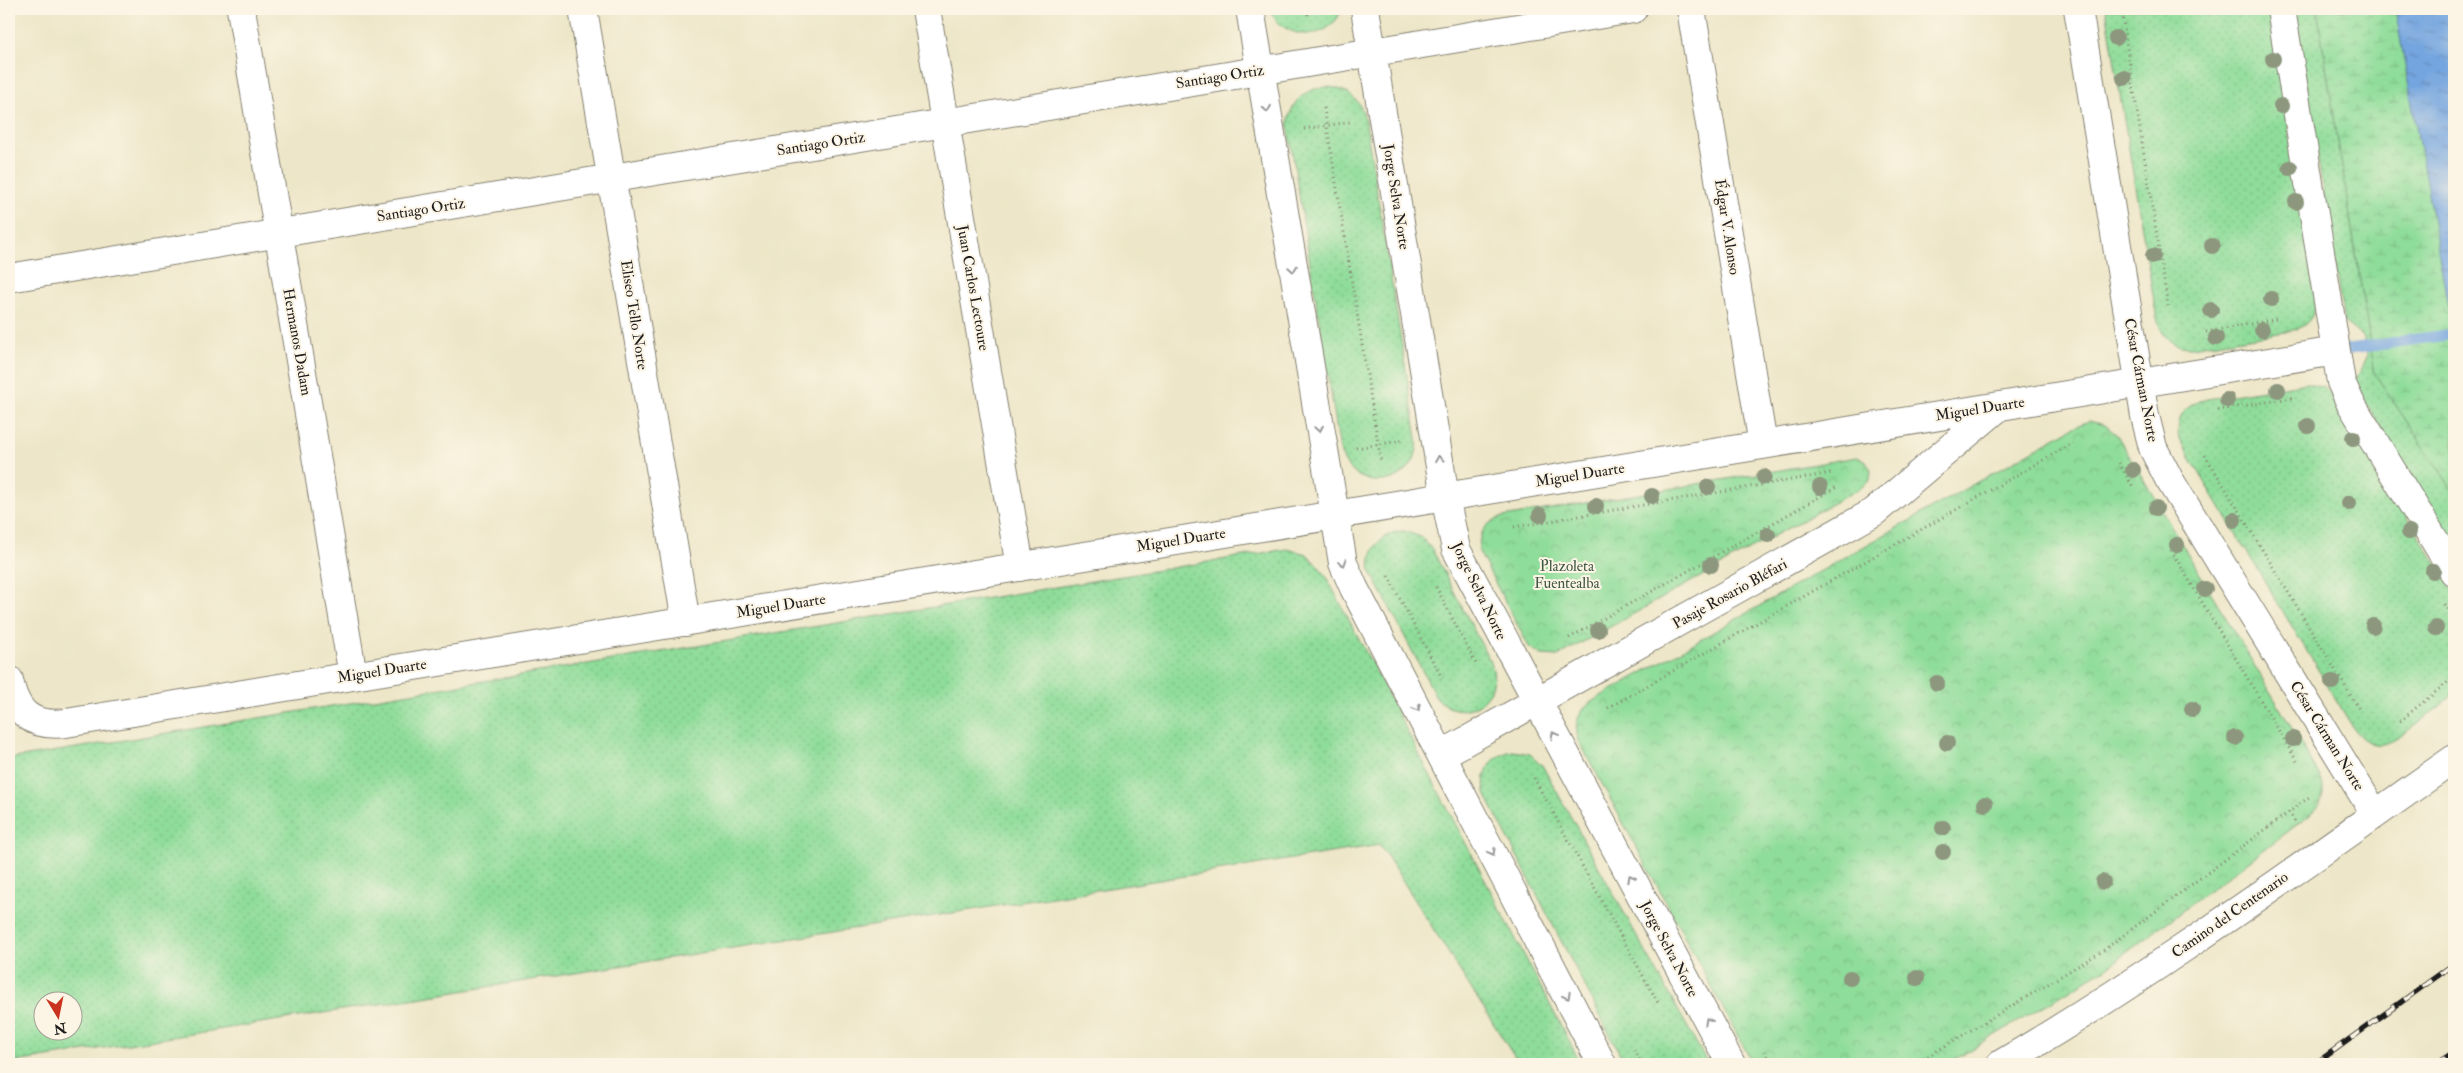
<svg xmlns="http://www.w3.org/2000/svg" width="2463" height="1073" viewBox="0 0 2463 1073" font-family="'IM FELL Double Pica',serif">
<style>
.grass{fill:url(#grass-dots);stroke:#567c5b;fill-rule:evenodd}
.wetland{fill:url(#wetland-marsh);stroke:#567c5b}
.park{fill:url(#park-crowns);stroke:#567c5b}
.water{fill:url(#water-ripples);stroke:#48607e}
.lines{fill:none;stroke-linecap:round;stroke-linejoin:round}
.stream{stroke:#75a5df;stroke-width:11}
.street-casing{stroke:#848172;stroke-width:30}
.path{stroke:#848172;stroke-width:3;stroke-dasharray:1 4;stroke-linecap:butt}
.street{stroke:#fff;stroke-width:28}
.rail-casing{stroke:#1c1c1c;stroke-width:5.5}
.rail{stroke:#fcf5e5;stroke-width:4;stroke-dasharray:11;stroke-linecap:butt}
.tree{fill:#8d977e}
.oneway{stroke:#999}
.labels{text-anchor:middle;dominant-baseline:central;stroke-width:4;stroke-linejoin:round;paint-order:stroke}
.street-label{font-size:15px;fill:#1c1c1c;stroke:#fcf5e5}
.park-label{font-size:15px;fill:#3e5642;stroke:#fcf5e5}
</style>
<defs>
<pattern id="grass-dots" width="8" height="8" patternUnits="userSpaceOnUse" patternTransform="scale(1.25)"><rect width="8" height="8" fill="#8fdd9a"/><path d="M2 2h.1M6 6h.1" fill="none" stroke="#7bbd84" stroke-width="1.8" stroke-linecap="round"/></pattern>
<pattern id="wetland-marsh" width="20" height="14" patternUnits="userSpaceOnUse" patternTransform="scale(1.25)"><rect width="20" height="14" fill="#8fdd9a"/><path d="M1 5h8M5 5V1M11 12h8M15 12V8" fill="none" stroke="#7bbd84"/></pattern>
<pattern id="park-crowns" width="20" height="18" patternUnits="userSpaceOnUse" patternTransform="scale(1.25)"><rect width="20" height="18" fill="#8fdd9a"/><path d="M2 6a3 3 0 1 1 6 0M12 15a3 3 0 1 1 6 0" fill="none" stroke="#7bbd84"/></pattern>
<pattern id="water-ripples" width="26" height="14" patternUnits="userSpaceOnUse" patternTransform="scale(1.25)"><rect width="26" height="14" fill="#75a5df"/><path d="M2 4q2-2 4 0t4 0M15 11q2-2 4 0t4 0" fill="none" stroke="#5f86b4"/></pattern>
</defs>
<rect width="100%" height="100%" fill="#fcf5e5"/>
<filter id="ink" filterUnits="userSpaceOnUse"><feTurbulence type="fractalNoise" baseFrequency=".02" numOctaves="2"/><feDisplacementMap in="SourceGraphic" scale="10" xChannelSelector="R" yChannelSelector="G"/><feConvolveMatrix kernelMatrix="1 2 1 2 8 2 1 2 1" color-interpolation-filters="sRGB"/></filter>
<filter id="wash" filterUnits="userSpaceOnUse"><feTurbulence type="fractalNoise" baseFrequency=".0096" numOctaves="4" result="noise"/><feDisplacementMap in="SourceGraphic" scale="20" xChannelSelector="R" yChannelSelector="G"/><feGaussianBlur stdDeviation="1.12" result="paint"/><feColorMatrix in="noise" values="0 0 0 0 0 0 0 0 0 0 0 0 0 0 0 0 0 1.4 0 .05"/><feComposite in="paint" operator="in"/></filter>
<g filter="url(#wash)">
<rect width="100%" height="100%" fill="#ede6c8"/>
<path class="grass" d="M1269,9H1342C1329,44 1283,41 1269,9Z
M2106,9H2270L2316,303C2314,318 2306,327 2291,331L2192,347C2166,347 2159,331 2155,308Z
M2294,9H2317L2375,374L2454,492V548L2354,383L2367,356L2364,338L2344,322Z
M1329,87C1348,89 1361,101 1365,119L1417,438C1422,487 1353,499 1340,450L1288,126C1289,103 1305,87 1329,87Z
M2308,383L2324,387L2335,399L2454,593V694C2442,704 2430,713 2418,723C2396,740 2377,757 2355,731L2179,439C2175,417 2186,404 2207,399Z
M1404,531L1421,537L1432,549L1491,663C1505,699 1461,727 1436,697L1371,572C1367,550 1381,532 1404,531Z
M1287,549L1307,554L1325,574L1581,1064H1519L1380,845L9,1063V759ZM72,1000V1030H42V1000Z
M1513,751L1530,754L1542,765L1708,1064H1625L1486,796C1480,774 1490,755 1513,751Z"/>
<path class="wetland" d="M2317,9H2454V492L2375,374Z"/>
<path class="park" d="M2089,421L2105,425L2117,435L2318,772C2327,789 2324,803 2310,815L2102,971L1947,1064H1753L1579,741C1571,719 1583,706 1601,696L2074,427Z
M1857,457L1866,461L1871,470L1870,480L1862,487L1558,656L1542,655L1529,647L1479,552C1478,534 1485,522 1503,517Z"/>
<path class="water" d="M2395,9H2454V341L2453,334Z"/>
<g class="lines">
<path class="stream" d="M2336,351L2453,334"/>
</g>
</g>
<g filter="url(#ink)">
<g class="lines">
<defs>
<path id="street" d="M241,9L353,676
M583,9L686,622
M926,9L1020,567
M1250,9L1343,563L1354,588L1602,1064
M1365,9L1445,497L1456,549L1731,1064
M1691,9L1763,445
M2078,9L2145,416L2153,448L2169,479L2375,814
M2281,9L2341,382L2350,402L2454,572
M9,278L1633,9
M9,680C16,714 32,727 66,723L2336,351
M1441,755L1874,512L2000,406
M2001,1064C2158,972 2305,863 2454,759"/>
</defs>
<use href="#street" class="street-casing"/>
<path class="path" d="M1307,9L1308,15
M2121,9L2168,306
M1324,108L1381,462
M1304,129L1350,122
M2206,332L2277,319
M2217,410L2292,398
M1356,448L1404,440
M2205,455L2359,709
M2119,463L2133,487
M1514,527L1832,473
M2171,550L2298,763
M1388,576L1443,680
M1436,587L1476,664
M2444,604L2454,620
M1569,638L1837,487
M1608,708L2073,443
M2400,721L2454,677
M1534,778L1658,1003
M2289,812L2297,825
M1634,1050L1642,1064
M1764,1051L1771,1064
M1915,1064L2101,952L2312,795"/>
<use href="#street" class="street"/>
<defs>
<path id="rail" d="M2315,1064L2454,964
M2436,1064L2454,1052"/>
</defs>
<use href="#rail" class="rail-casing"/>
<use href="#rail" class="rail"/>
</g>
<g class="tree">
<circle cx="2116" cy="38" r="8"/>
<circle cx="2273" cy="59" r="8"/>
<circle cx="2124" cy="78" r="8"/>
<circle cx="2281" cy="106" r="8"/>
<circle cx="2290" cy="168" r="8"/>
<circle cx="2296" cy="202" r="8"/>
<circle cx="2212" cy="246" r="8"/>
<circle cx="2153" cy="256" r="8"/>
<circle cx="2271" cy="299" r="8"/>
<circle cx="2211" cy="310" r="8"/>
<circle cx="2262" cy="330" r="8"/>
<circle cx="2216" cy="338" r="8"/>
<circle cx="2278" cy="390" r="8"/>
<circle cx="2227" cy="400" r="8"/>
<circle cx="2308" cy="426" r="8"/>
<circle cx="2353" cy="438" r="8"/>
<circle cx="2133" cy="470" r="8"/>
<circle cx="1764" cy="477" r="8"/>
<circle cx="1708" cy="487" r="8"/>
<circle cx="1820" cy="487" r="8"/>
<circle cx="1652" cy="496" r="8"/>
<circle cx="2349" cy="503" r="8"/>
<circle cx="1596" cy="506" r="8"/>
<circle cx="2156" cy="508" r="8"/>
<circle cx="1540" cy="515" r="8"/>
<circle cx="2234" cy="520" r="8"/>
<circle cx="2409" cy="532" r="8"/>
<circle cx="1768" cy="535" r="8"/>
<circle cx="2177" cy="545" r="8"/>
<circle cx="1711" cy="565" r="8"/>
<circle cx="2433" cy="571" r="8"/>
<circle cx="2205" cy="589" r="8"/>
<circle cx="2373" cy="626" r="8"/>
<circle cx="2436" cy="628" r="8"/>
<circle cx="1598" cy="630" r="8"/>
<circle cx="2332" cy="682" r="8"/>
<circle cx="1937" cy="683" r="8"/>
<circle cx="2192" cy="709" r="8"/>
<circle cx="2235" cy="738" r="8"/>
<circle cx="2293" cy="739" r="8"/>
<circle cx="1947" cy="743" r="8"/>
<circle cx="1985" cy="804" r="8"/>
<circle cx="1943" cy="828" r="8"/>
<circle cx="1943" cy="852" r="8"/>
<circle cx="2103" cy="882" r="8"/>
<circle cx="1850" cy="978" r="8"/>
<circle cx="1917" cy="978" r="8"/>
</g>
<defs><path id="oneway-chevron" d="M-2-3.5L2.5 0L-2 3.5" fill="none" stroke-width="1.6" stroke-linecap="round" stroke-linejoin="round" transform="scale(1.25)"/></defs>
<g class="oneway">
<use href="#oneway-chevron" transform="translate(1267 109) rotate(81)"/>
<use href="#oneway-chevron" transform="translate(1293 269) rotate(81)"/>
<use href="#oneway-chevron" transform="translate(1319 429) rotate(81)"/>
<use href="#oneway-chevron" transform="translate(1439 459) rotate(-99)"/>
<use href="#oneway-chevron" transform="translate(1343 563) rotate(71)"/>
<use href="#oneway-chevron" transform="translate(1417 708) rotate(62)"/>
<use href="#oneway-chevron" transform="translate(1554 735) rotate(-119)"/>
<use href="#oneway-chevron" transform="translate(1492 852) rotate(62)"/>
<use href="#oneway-chevron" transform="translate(1631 878) rotate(-118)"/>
<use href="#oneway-chevron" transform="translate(1567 996) rotate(62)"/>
<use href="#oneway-chevron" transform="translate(1708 1021) rotate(-118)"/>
</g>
</g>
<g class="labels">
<g class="street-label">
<text transform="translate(1220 77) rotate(-9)">Santiago Ortiz</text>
<text transform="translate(821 144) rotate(-9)">Santiago Ortiz</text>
<text transform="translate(1396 197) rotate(81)">Jorge Selva Norte</text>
<text transform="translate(421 210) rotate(-9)">Santiago Ortiz</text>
<text transform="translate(1727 227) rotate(81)">Édgar V. Alonso</text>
<text transform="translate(973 288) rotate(80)">Juan Carlos Lectoure</text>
<text transform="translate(634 315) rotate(81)">Eliseo Tello Norte</text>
<text transform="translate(297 342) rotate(80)">Hermanos Dadam</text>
<text transform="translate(2141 380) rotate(79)">César Cárman Norte</text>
<text transform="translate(1980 409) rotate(-9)">Miguel Duarte</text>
<text transform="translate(1580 475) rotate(-9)">Miguel Duarte</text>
<text transform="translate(1181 540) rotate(-9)">Miguel Duarte</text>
<text transform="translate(1479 591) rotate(64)">Jorge Selva Norte</text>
<text transform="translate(1730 594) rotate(-29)">Pasaje Rosario Bléfari</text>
<text transform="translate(781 606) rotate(-9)">Miguel Duarte</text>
<text transform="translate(382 671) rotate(-9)">Miguel Duarte</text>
<text transform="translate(2327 736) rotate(58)">César Cárman Norte</text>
<text transform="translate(2230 915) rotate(-35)">Camino del Centenario</text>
<text transform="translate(1669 949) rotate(62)">Jorge Selva Norte</text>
</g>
<g class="park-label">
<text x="1567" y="566">Plazoleta<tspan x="1567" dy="17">Fuentealba</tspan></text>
</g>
</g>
<rect width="2463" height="1073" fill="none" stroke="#fcf5e5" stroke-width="30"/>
<g transform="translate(58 1016) rotate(170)"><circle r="24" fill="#fcf5e5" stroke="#a29e95"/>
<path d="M0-4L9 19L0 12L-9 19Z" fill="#c8321e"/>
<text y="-8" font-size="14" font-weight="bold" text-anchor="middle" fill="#1c1c1c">N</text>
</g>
</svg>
